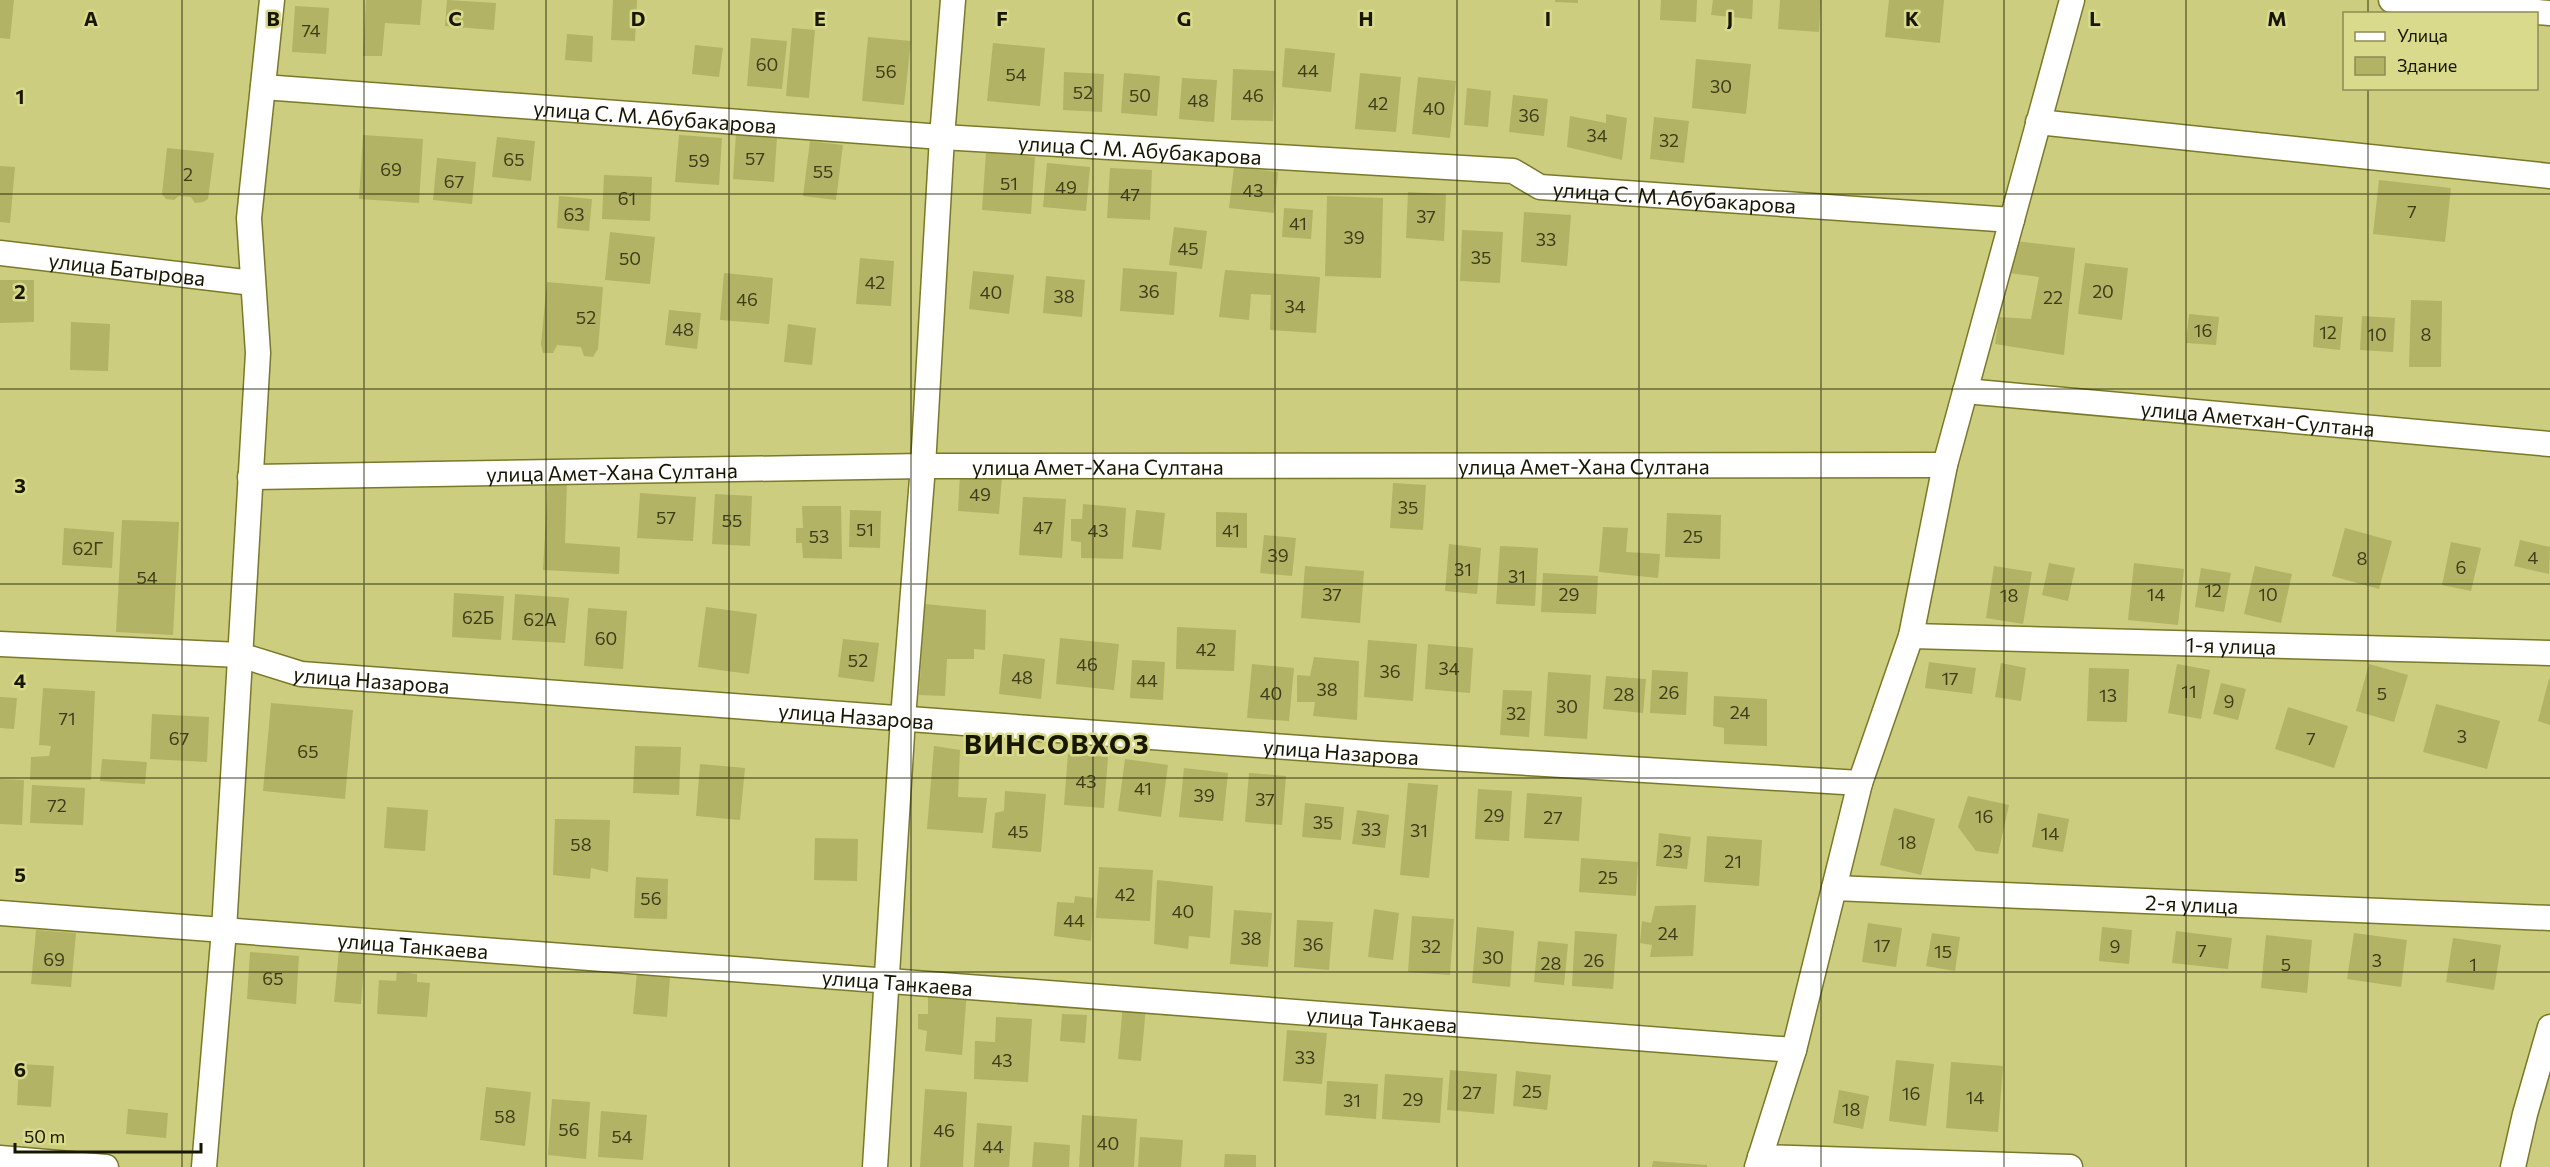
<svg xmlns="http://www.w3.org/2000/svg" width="2550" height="1167" viewBox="0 0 2550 1167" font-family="Commissioner,sans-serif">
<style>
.building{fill:#b2b365}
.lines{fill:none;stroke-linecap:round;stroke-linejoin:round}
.street-casing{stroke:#7a792a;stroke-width:27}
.street{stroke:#fff;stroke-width:24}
.grid{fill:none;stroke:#171600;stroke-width:1.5;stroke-opacity:0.55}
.labels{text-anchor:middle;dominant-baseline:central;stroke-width:5;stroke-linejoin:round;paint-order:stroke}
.number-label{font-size:18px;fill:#3e3d19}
.street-label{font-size:21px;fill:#171600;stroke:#d9da8b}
.district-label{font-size:27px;font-weight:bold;letter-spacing:1.5px;fill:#171600;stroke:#d9da8b}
.grid-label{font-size:20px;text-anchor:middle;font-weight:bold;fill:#171600;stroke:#d9da8b;stroke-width:5;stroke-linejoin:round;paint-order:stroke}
</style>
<rect width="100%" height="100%" fill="#cccd7e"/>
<path class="building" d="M0,0H14L10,39L0,38Z
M366,0H422L420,25L385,23L382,56H363Z
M447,0L496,3L494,30L445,26Z
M613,0H637L635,41L611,40Z
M1555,0H1578V3L1555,2Z
M1661,0H1697L1696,22L1660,20Z
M1713,0H1753L1752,19L1711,15Z
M1780,0H1821L1819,32L1778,29Z
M1889,0H1944L1940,43L1885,37Z
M295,6L329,8L326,54L292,52Z
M792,28L815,30L809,98L786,96Z
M567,34L593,36L592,62L565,60Z
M868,37L911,41L904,105L862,101Z
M751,38L787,41L782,89L747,86Z
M993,43L1045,48L1040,106L987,101Z
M695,45L723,48L719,77L692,74Z
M1285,48L1335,53L1331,92L1282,87Z
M1696,59L1751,64L1746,114L1692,108Z
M1233,69L1275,71L1273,121L1231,120Z
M1064,72L1104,74L1102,112L1063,110Z
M1124,73L1160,76L1157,116L1121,113Z
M1360,73L1401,77L1396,132L1355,129Z
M1418,77L1456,81L1450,138L1412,134Z
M1182,78L1217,80L1214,122L1179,119Z
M1467,88L1491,91L1488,127L1464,125Z
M1513,95L1548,99L1544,136L1509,132Z
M1606,114L1627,118L1622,160L1567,147L1570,116L1606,123Z
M1654,117L1689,121L1684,163L1650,159Z
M736,134L777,137L774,182L733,179Z
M363,135L423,139L419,203L359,199Z
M679,135L722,138L719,185L675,182Z
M497,137L535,141L531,181L492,177Z
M810,141L843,145L836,200L803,196Z
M167,148L214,153L208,199L203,202L195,203L191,197L179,196L174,200L166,199L162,194Z
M986,152L1035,157L1031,214L982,210Z
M437,158L476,162L472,204L433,200Z
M1047,163L1090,167L1086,211L1043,207Z
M0,166L15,167L10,223L0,222Z
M1234,167L1278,172L1274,213L1229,208Z
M1110,168L1152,170L1150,220L1107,218Z
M604,175L652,177L650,221L602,219Z
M2379,180L2451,188L2445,242L2373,234Z
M1408,192L1446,194L1444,241L1406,238Z
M559,196L592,199L589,231L557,228Z
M1327,196L1383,198L1381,278L1325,276Z
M1284,208L1313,210L1311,239L1282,237Z
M1524,212L1571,215L1567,266L1521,262Z
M1174,227L1207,231L1202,269L1169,265Z
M1462,230L1503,232L1500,283L1460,281Z
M610,232L655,237L650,284L605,280Z
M2015,241L2075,248L2064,355L1995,344L1999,317L2031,319L2039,277L2009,273Z
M860,258L894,261L891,306L856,304Z
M2085,263L2128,268L2122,320L2078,314Z
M1123,268L1177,272L1174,315L1120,311Z
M1225,270L1320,277L1316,333L1270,330L1271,295L1251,294L1249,320L1219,317Z
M973,271L1014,275L1009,314L969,309Z
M724,273L773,278L769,324L720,320Z
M1046,276L1085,280L1082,317L1043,313Z
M0,280H34V322L0,323Z
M547,282L603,287L598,349L593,357L584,356L581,347L557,345L553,353H543L541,344Z
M2411,300L2442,301L2441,367H2409Z
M669,310L701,313L697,349L665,345Z
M2189,314L2219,317L2216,345L2186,343Z
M2315,315L2343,317L2340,350L2313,347Z
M2362,316L2395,318L2393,352L2360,350Z
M71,322L110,324L108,371L70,370Z
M788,324L816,328L812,365L784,362Z
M960,474L1002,477L999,514L958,511Z
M548,480L567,481L565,543L620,547L619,574L543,570Z
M1393,483L1426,485L1423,530L1390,528Z
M640,493L696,497L693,541L637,538Z
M715,494L752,496L750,546L712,544Z
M1023,497L1066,499L1062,558L1019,555Z
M1083,504L1126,508L1123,559L1081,558V542L1071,541V519H1082Z
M802,506H841L842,559L803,558L802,543H796V528H803Z
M850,510L881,511L880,548L849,547Z
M1136,510L1165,513L1161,550L1132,547Z
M1216,512L1247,513V548L1216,547Z
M1667,513L1721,515L1720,559L1665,557Z
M122,520L179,522L173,635L116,632Z
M1603,527L1628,528L1626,552L1660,554L1658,578L1599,572Z
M64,528L114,532L112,568L62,565Z
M2345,528L2392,541L2379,589L2332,576Z
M1264,535L1296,538L1292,576L1260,573Z
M2520,540L2550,547L2549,574L2514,566Z
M2451,542L2481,548L2471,591L2442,585Z
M1449,544L1481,548L1477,594L1445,591Z
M1500,546L1538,548L1535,606L1496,604Z
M2049,563L2075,568L2068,601L2042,595Z
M2134,563L2184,569L2178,625L2128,620Z
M1305,566L1364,571L1360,623L1301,618Z
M1994,566L2032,572L2023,624L1986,618Z
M2255,566L2292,574L2281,623L2244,614Z
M2201,568L2231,573L2224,612L2195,607Z
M1543,573L1598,576L1596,614L1541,612Z
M454,593L504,596L501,640L452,637Z
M515,594L569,598L565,643L512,640Z
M925,604L986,610L985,650L974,649V659H947L945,696L919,695Z
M706,607L757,614L749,674L698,667Z
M588,608L627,611L623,669L584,666Z
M1177,627L1236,630L1234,671L1176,669Z
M1060,638L1119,644L1114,690L1056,684Z
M843,639L879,643L874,682L838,677Z
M1368,640L1417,644L1413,701L1364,697Z
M1428,644L1473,648L1470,693L1425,689Z
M1003,654L1045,659L1041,699L999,694Z
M1314,657L1359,661L1357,720L1313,716L1315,702H1297V675L1310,676Z
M1132,660L1165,662L1163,700L1130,698Z
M1929,662L1976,668L1972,694L1925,688Z
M2001,663L2026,668L2021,701L1995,697Z
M1252,664L1294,668L1289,721L1247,718Z
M2177,664L2210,670L2201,719L2168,713Z
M2369,664L2408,675L2394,722L2356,711Z
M2089,668L2129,669L2127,722L2087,721Z
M1652,670L1688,672L1686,715L1650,713Z
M1548,672L1591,675L1587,739L1544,736Z
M1606,676L1646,679L1643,713L1603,709Z
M2549,679H2550V725L2538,721Z
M2221,683L2246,689L2238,720L2213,714Z
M43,688L95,691L91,780H30L31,757L49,756L51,746L39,745Z
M1503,690L1532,691L1529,737L1500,735Z
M1714,696L1767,699V746L1724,744V728L1713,726Z
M0,697L17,698L14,729L0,728Z
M271,703L353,710L345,799L263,791Z
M2436,704L2500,721L2487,769L2423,752Z
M2288,707L2348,726L2334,768L2275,749Z
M152,714L209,717L207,762L150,759Z
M635,746L681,747L679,795L633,793Z
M934,746L960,750L958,797L987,798L983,833L927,829Z
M1068,754L1108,757L1104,808L1064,805Z
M102,759L147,762L145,784L100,781Z
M1125,759L1168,765L1161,817L1118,811Z
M700,764L745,768L740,820L696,816Z
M1184,768L1228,773L1223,821L1179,817Z
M1249,773L1286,776L1282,825L1245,822Z
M0,779L24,780L22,825L0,824Z
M1408,783L1438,785L1429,878L1400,875Z
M32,785L85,788L83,825L30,823Z
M1478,789L1512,791L1509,841L1475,839Z
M1005,791L1046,794L1041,852L992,848L995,813L1004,811Z
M1527,793L1582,797L1579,841L1524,838Z
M1968,796L2009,805L1998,854L1976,851L1958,827Z
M1305,803L1344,807L1341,840L1302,837Z
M387,807L428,810L425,851L384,848Z
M1894,808L1935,819L1921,875L1880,865Z
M1357,810L1389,815L1385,848L1352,844Z
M2038,813L2069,819L2063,852L2032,847Z
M555,819L610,820L608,872L591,868L590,879L553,875Z
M1659,833L1691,837L1687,869L1656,866Z
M1707,836L1762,840L1759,886L1704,882Z
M815,838L858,839L857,881L814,880Z
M1581,858L1638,862L1636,896L1579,892Z
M1099,867L1153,870L1150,921L1096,918Z
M636,877L668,879L667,919L634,918Z
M1157,880L1213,886L1210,938L1189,936L1188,949L1154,944Z
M1075,896L1093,898L1091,941L1054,936L1057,902L1074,903Z
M1696,905L1693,956L1650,957L1652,945L1640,943L1642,921L1651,923L1655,906Z
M1374,909L1399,913L1393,960L1368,957Z
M1234,910L1272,913L1268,967L1230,964Z
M1412,916L1454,919L1450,975L1408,972Z
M1297,920L1333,922L1329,970L1294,967Z
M1868,923L1902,928L1896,967L1862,962Z
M1477,927L1514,931L1510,987L1472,983Z
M2102,927L2132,930L2129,964L2099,961Z
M36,930L76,933L71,987L31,984Z
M1575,931L1617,934L1613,989L1572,986Z
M2176,931L2232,938L2228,969L2172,963Z
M1932,933L1960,937L1955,971L1926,966Z
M2354,933L2407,940L2401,987L2347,979Z
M2266,935L2312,940L2307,993L2261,988Z
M2453,938L2501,945L2494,990L2446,982Z
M1538,941L1568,944L1564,985L1534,982Z
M339,950L365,952L361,1004L334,1002Z
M250,952L299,956L296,1004L247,999Z
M397,972L417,974V982L430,983L427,1017L377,1014L379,980L396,981Z
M637,972L670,976L667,1017L633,1014Z
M928,988L967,990L962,1055L925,1051L927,1031L918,1029V1014H928Z
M1123,1005L1146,1008L1141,1061L1118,1059Z
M1062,1014L1087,1015L1085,1043L1060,1041Z
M996,1017L1032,1019L1028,1082L974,1079L975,1041L995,1042Z
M1287,1030L1327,1033L1322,1084L1283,1081Z
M1896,1060L1934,1064L1926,1126L1889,1121Z
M1951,1062L2003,1066L1998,1132L1946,1128Z
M19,1064L54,1066L51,1107L17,1105Z
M1450,1070L1497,1074L1494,1114L1447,1110Z
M1516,1071L1551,1075L1547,1110L1513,1106Z
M1385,1074L1443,1078L1440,1123L1382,1119Z
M1327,1081L1378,1084L1376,1119L1325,1115Z
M486,1087L531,1092L525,1146L480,1140Z
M925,1089L967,1092L963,1167H920Z
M1839,1090L1869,1096L1863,1129L1833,1123Z
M552,1099L590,1102L586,1159L548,1155Z
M128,1109L168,1113L166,1138L126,1134Z
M601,1111L647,1115L643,1160L598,1157Z
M1082,1115L1137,1119L1134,1167H1079Z
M977,1123L1012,1126L1009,1167H974Z
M1140,1137L1183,1140L1181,1167H1138Z
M1034,1142L1070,1145L1069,1167H1032Z
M1225,1154L1256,1155V1167H1224Z
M1653,1161L1707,1165V1167H1652Z"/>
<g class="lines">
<defs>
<g id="street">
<path d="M2391,0L2550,13"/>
<path id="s1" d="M263,87L942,137L1513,171L1540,187L2012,220"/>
<path d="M2038,122L2550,176"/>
<path id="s2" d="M0,253L253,283"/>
<path id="s3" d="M1965,391L2550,444"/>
<path id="s4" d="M250,477L923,466L1945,465"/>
<path id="s5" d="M1911,636L2550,653"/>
<path id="s6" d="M0,644L240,655L301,674L1382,754L1860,783"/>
<path id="s7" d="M1834,888L2550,918"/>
<path id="s8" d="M0,913L1794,1050"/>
<path d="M1760,1157L2070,1167"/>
<path d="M0,1158L106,1167"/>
<path d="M204,1167L224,930L258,353L249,218L272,0"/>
<path d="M875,1167L903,718L923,466L942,137L953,0"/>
<path d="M1757,1167L1794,1050L1860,783L1911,636L1945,465L2072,0"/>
<path d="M2513,1167L2525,1114L2550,1027"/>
</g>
</defs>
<use href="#street" class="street-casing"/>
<use href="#street" class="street"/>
</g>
<path class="grid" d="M182,0V1167M364,0V1167M546,0V1167M729,0V1167M911,0V1167M1093,0V1167M1275,0V1167M1457,0V1167M1639,0V1167M1821,0V1167M2004,0V1167M2186,0V1167M2368,0V14M2368,88V1167M0,194H2550M0,389H2550M0,584H2550M0,778H2550M0,972H2550"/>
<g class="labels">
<g class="number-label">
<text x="311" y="30">74</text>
<text x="767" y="64">60</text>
<text x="1308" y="70">44</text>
<text x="886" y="71">56</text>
<text x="1016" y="74">54</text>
<text x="1721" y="86">30</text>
<text x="1083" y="92">52</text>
<text x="1140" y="95">50</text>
<text x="1253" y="95">46</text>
<text x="1198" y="100">48</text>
<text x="1378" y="103">42</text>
<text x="1434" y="108">40</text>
<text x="1529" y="115">36</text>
<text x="1597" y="135">34</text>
<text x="1669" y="140">32</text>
<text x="755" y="158">57</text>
<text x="514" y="159">65</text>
<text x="699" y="160">59</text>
<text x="391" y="169">69</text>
<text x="823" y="171">55</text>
<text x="188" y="174">2</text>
<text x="454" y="181">67</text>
<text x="1009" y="183">51</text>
<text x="1066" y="187">49</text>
<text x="1253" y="190">43</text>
<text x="1130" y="194">47</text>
<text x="627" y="198">61</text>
<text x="2412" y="211">7</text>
<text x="574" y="214">63</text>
<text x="1426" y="216">37</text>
<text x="1298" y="223">41</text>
<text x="1354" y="237">39</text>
<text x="1546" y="239">33</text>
<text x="1188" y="248">45</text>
<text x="1481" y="257">35</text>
<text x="630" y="258">50</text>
<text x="875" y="282">42</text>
<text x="1149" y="291">36</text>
<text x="2103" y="291">20</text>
<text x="991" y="292">40</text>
<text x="1064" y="296">38</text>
<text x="2053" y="297">22</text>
<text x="747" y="299">46</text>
<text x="1295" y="306">34</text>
<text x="586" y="317">52</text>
<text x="683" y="329">48</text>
<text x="2203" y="330">16</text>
<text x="2328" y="332">12</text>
<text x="2377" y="334">10</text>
<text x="2426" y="334">8</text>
<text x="980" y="494">49</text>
<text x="1408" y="507">35</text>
<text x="666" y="517">57</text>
<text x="732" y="520">55</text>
<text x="1043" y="527">47</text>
<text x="865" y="529">51</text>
<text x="1098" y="530">43</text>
<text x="1231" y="530">41</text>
<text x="819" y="536">53</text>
<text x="1693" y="536">25</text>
<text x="88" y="548">62Г</text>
<text x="1278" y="555">39</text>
<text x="2533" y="557">4</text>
<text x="2362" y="558">8</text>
<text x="2461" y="567">6</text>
<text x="1463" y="569">31</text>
<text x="1517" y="576">31</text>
<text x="147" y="577">54</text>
<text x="2213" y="590">12</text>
<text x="1332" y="594">37</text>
<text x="1569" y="594">29</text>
<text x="2156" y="594">14</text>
<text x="2268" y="594">10</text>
<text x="2009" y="595">18</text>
<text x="478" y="617">62Б</text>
<text x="540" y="619">62А</text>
<text x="606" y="638">60</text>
<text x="1206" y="649">42</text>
<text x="858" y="660">52</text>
<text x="1087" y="664">46</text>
<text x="1449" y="668">34</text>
<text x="1390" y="671">36</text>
<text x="1022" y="677">48</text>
<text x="1950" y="678">17</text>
<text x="1147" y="680">44</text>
<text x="1327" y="689">38</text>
<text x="2189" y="691">11</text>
<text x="1669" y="692">26</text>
<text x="1271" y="693">40</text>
<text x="2382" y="693">5</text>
<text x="1624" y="694">28</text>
<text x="2108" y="695">13</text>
<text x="2229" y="701">9</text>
<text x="1567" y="706">30</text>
<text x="1740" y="712">24</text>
<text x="1516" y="713">32</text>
<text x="67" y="718">71</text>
<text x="2462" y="736">3</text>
<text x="179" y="738">67</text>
<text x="2311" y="738">7</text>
<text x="308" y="751">65</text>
<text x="1086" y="781">43</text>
<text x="1143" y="788">41</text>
<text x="1204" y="795">39</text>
<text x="1265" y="799">37</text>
<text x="57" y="805">72</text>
<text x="1494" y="815">29</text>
<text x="1984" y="816">16</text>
<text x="1553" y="817">27</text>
<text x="1323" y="822">35</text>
<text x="1371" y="829">33</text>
<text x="1419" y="830">31</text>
<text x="1018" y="831">45</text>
<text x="2050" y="833">14</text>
<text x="1907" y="842">18</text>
<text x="581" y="844">58</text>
<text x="1673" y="851">23</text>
<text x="1733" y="861">21</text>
<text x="1608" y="877">25</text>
<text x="1125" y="894">42</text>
<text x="651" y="898">56</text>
<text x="1183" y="911">40</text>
<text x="1074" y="920">44</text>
<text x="1668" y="933">24</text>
<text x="1251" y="938">38</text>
<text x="1313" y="944">36</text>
<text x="1882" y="945">17</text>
<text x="1431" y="946">32</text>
<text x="2115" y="946">9</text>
<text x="2202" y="950">7</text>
<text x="1943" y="951">15</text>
<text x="1493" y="957">30</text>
<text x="54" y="959">69</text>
<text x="1594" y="960">26</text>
<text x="2377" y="960">3</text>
<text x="1551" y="963">28</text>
<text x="2286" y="964">5</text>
<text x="2473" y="964">1</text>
<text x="273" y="978">65</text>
<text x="1305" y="1057">33</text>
<text x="1002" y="1060">43</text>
<text x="1532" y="1091">25</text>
<text x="1472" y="1092">27</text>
<text x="1911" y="1093">16</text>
<text x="1975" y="1097">14</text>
<text x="1413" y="1099">29</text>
<text x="1352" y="1100">31</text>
<text x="1851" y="1109">18</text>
<text x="505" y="1116">58</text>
<text x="569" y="1129">56</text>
<text x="944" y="1130">46</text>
<text x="622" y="1136">54</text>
<text x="1108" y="1143">40</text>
<text x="993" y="1146">44</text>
</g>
<g class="street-label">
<text stroke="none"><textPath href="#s1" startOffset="393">улица С. М. Абубакарова</textPath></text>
<text stroke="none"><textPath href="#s1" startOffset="879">улица С. М. Абубакарова</textPath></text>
<text stroke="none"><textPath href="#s1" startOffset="1419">улица С. М. Абубакарова</textPath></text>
<text stroke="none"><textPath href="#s2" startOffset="128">улица Батырова</textPath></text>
<text stroke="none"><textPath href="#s3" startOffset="294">улица Аметхан-Султана</textPath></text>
<text stroke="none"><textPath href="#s4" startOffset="1334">улица Амет-Хана Султана</textPath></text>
<text stroke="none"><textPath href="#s4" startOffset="848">улица Амет-Хана Султана</textPath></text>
<text stroke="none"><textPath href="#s4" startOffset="362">улица Амет-Хана Султана</textPath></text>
<text stroke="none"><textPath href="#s5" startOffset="320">1-я улица</textPath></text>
<text stroke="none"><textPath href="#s6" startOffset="375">улица Назарова</textPath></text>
<text stroke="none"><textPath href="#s6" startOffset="861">улица Назарова</textPath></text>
<text stroke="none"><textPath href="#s6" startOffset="1347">улица Назарова</textPath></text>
<text stroke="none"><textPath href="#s7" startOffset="358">2-я улица</textPath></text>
<text stroke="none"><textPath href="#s8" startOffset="414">улица Танкаева</textPath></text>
<text stroke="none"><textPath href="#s8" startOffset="900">улица Танкаева</textPath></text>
<text stroke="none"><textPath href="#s8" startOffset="1386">улица Танкаева</textPath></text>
</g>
<g class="district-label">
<text x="1057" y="743">ВИНСОВХОЗ</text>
</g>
</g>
<g class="grid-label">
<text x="91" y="26">A</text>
<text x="273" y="26">B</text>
<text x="455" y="26">C</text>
<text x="638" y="26">D</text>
<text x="820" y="26">E</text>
<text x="1002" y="26">F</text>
<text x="1184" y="26">G</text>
<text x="1366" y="26">H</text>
<text x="1548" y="26">I</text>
<text x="1730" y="26">J</text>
<text x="1912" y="26">K</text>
<text x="2095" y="26">L</text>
<text x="2277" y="26">M</text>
<text x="20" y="104">1</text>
<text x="20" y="299">2</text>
<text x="20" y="493">3</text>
<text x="20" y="688">4</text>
<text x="20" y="882">5</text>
<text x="20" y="1077">6</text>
</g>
<rect x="2343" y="12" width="195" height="78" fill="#d9da8b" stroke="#8b8c53" stroke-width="1.5"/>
<rect x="2355" y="32" width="30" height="9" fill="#ffffff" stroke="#8b8c53" stroke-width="1.5"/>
<text x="2397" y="42" font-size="18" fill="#171600">Улица</text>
<rect x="2355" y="57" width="30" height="18" fill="#b2b365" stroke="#8b8c53" stroke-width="1.5"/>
<text x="2397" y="72" font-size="18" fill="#171600">Здание</text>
<path d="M15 1143v9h186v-9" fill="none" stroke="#171600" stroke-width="3"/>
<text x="24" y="1143" font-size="18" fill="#171600" stroke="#d9da8b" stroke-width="4.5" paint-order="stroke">50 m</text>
</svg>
